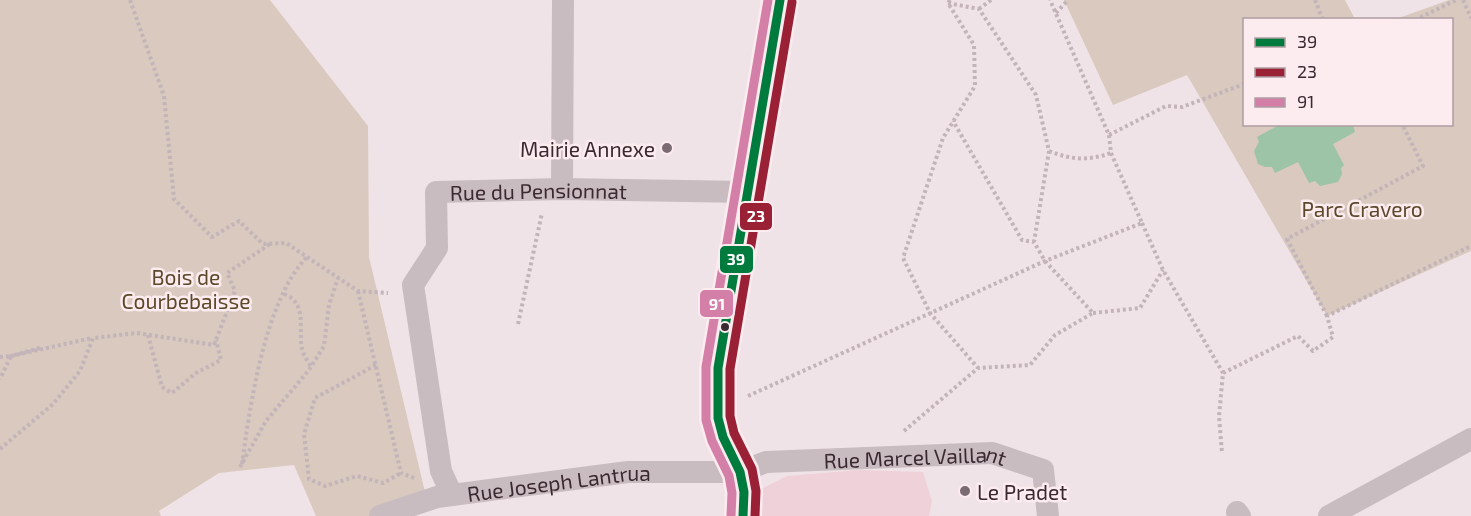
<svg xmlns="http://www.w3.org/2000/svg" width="1471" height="516" viewBox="0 0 1471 516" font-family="'Exo 2',sans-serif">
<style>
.green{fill:#d9c9be}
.plaza{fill:#efd1d9}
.water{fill:#9dc4a6}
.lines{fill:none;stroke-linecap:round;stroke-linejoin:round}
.path{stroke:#c2b4b9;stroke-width:4;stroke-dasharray:3 3;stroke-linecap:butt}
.street{stroke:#c9bcc0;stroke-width:22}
.primary{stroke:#aea1a6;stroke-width:33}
.bus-1-casing{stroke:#fcebef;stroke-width:14}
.bus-2-casing{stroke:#fcebef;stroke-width:14}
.bus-3-casing{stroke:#fcebef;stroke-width:14}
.bus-1{stroke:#007b3e;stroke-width:9}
.bus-2{stroke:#992035;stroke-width:9}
.bus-3{stroke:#d47fa7;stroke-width:9}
.poi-dot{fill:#7a6a71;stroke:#fcebef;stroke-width:2}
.bus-dot{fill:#3b2931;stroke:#fcebef;stroke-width:2}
.labels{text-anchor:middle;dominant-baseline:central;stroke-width:5;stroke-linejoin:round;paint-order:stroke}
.poi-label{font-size:21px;fill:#3b2931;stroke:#fcebef;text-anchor:end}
.street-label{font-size:21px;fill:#3b2931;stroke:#fcebef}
.park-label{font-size:21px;fill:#5d482a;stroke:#fcebef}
.line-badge{stroke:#fcebef;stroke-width:2}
.badge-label{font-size:16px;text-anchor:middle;font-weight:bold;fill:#fff}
</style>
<rect width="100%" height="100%" fill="#f0e3e7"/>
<path class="green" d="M0,0H270L368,126L369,257L425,492L369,516H316L294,465L219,473L159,511L161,516H0Z
M1064,0H1345L1355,19L1244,20V124H1452V20L1396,19L1449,0H1471V251L1327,316L1187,75L1113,105Z"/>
<path class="plaza" d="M858,470L923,472L932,501L929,516H758L759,490L787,476Z"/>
<path class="water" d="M1279,125H1353L1355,132L1333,144L1344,165L1341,168L1342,174L1338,182L1320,186L1315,181L1309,183L1298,162L1275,173L1272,167H1265L1258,164L1254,151L1259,142L1257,137Z"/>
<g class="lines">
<path class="path" d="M130,0L164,96L174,199L212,237L239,221L263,244L286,243L358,291L388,293
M950,0L948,3L974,45L975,86L943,138L903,258L930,313L978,368
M1315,0L1323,20
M1463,0L1471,18
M948,3L979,9L1036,95L1049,151L1034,242
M979,9L991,0
M1056,13L1068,0
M1415,20L1456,0
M1109,135L1166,106L1182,107L1244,84
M1049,151C1072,160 1087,161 1111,153
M1142,223L1163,270L1223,373L1219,416L1222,453
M358,291L401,473L414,478
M284,294C308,303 298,329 302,349C303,355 308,361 311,367
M1093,313L1140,308L1163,270
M1327,316L1287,239L1423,166L1402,124
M518,324L542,213
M148,335L162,387L172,393L196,373L221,360L216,340
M40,348L11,356L92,338
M0,357L11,356L0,379
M376,365L315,398L304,434L309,479L325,486L357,476L383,483L401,473
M1223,373L1298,336L1313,351L1333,337L1327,316L1471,246
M748,396L1045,261L1142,223L1111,153L1109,135L1050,0
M904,431L978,368L1030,365L1055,335L1093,313L1045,261L1034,242L1022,240L953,121
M0,449L53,404L80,371L93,338L137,333L214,345L235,291L227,273L270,244
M242,464C250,405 265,300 307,257
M240,467L266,421L309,370L324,346L329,305L338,278"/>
<g class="street">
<path d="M562,189L563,0"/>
<path id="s1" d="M452,495L441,471L413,285L437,248L436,192L562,189L747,192"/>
<path d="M1237,512L1240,516"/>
<path id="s2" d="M380,516L437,497L628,472H740L766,462L992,453L1043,470L1048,516"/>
<path d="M1329,516L1471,439"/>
</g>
<path class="primary" d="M743,516L744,492L740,472L723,437L718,418V368L780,0"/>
<defs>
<path id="bus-1" d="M743,516L744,492L740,472L723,437L718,418V368L780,0"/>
<path id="bus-2" d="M755,516L756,491L752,469L734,433L730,416V369L792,2"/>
<path id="bus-3" d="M731,516L732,493L729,476L712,441L706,420V367L768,0"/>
</defs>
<use href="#bus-1" class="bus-1-casing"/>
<use href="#bus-2" class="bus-2-casing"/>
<use href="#bus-3" class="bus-3-casing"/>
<use href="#bus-1" class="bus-1"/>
<use href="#bus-2" class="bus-2"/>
<use href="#bus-3" class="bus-3"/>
</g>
<g class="poi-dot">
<circle cx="667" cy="148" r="6"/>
<circle cx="965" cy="491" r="6"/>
</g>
<circle class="bus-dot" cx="725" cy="327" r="5"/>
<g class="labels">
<g class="poi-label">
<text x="655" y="148">Mairie Annexe</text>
<text x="977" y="491" text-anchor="start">Le Pradet</text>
</g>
<g class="street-label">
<text stroke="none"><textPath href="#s1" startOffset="417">Rue du Pensionnat</textPath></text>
<text stroke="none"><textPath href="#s2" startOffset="542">Rue Marcel Vaillant</textPath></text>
<text stroke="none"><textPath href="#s2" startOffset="183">Rue Joseph Lantrua</textPath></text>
</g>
<g class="park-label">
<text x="1362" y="208">Parc Cravero</text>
<text x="186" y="276">Bois de<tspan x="186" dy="24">Courbebaisse</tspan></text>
</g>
</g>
<g class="line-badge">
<rect x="739" y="202" width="34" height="29" rx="6" fill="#992035"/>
<rect x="719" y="245" width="35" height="29" rx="6" fill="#007b3e"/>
<rect x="699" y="289" width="35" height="29" rx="6" fill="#d47fa7"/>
</g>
<g class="badge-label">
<text x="756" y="222">23</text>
<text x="736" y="265">39</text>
<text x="717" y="310">91</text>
</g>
<rect x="1243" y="18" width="210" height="108" fill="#fcebef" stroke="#af9da3" stroke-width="1.5"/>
<rect x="1255" y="38" width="30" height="9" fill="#007b3e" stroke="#af9da3" stroke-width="1.5"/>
<text x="1297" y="48" font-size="18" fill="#3b2931">39</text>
<rect x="1255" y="68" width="30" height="9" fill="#992035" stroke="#af9da3" stroke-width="1.5"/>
<text x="1297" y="78" font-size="18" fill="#3b2931">23</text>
<rect x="1255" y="98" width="30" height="9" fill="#d47fa7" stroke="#af9da3" stroke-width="1.5"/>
<text x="1297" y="108" font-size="18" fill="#3b2931">91</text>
</svg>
